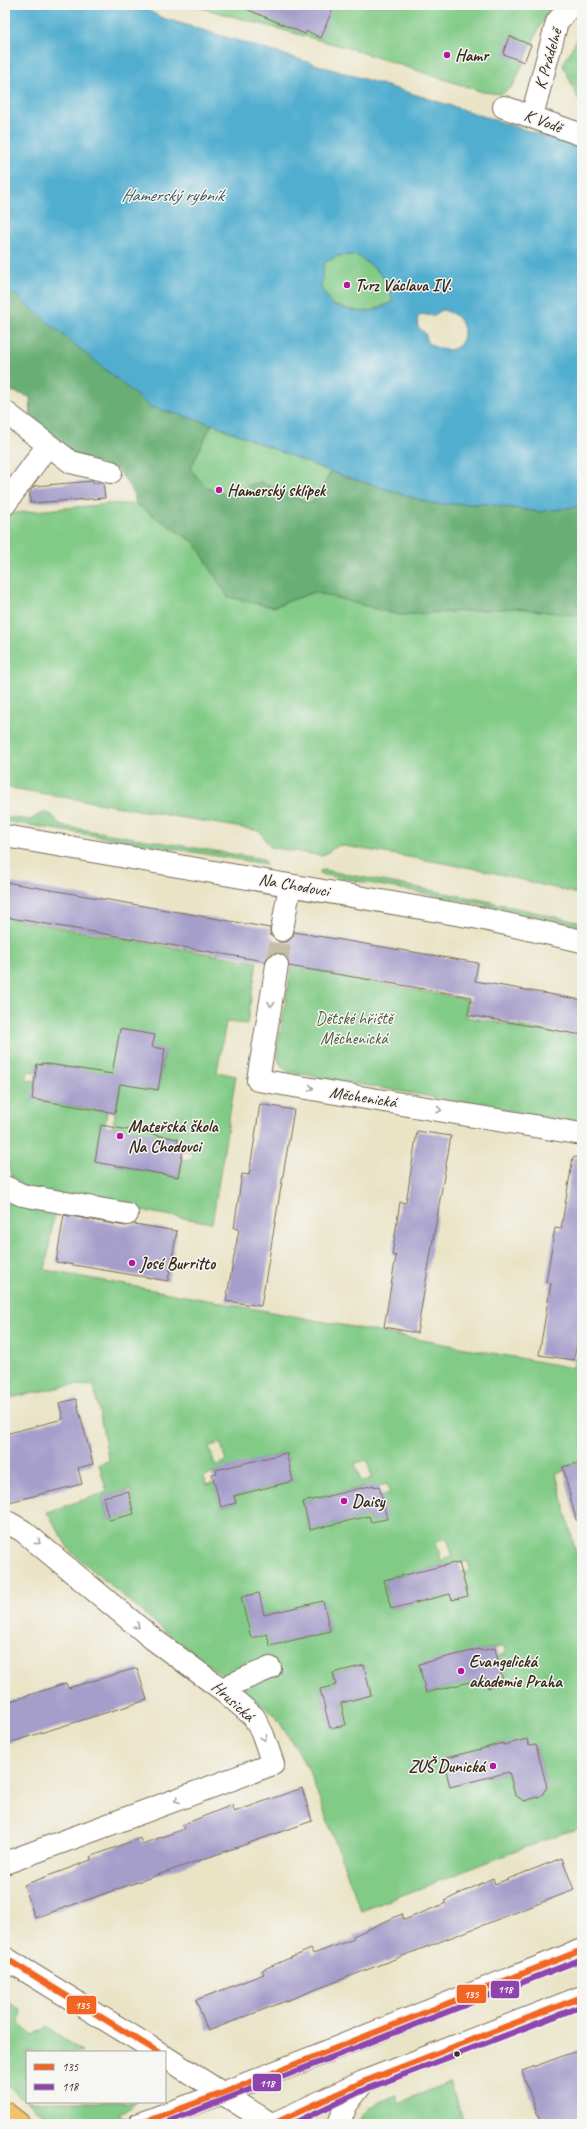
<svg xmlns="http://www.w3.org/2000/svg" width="587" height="2129" viewBox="0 0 587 2129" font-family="Caveat,sans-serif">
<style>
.green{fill:#82cb87;stroke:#5e7a52;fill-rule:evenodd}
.forest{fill:#69af74;stroke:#526c49}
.water{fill:#51aecf;stroke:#466c76;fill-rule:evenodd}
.building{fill:#a69eca}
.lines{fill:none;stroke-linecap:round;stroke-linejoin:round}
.minor-tunnel{stroke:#c7bfa5;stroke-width:22;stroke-dasharray:22 11;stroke-linecap:butt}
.minor-casing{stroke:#786b59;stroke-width:24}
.highway-casing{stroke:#786b59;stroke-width:24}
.minor{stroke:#fff;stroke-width:22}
.highway{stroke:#f3c26a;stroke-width:22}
.bus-1-casing{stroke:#f6f6f2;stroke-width:9}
.bus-2-casing{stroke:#f6f6f2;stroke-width:9}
.bus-1{stroke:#f26522;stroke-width:6}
.bus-2{stroke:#8e44ad;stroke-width:6}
.oneway{stroke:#a79f9a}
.poi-dot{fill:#b5179e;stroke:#f6f6f2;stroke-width:1.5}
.bus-dot{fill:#3b2a1e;stroke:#f6f6f2;stroke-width:1.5}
.labels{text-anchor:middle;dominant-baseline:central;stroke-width:3;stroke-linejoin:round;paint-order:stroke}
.poi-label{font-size:17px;font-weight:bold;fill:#3b2a1e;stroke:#f6f6f2;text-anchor:start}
.street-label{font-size:17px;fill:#3b2a1e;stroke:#f6f6f2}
.park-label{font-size:17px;fill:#505a3e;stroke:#f6f6f2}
.water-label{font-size:18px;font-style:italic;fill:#43585c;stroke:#f6f6f2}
.line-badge{stroke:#f6f6f2;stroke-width:1.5}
.badge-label{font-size:11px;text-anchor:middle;font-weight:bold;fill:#fff}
</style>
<rect width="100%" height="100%" fill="#f6f6f2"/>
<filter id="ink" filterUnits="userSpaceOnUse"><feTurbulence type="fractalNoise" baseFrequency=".025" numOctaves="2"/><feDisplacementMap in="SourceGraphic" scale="8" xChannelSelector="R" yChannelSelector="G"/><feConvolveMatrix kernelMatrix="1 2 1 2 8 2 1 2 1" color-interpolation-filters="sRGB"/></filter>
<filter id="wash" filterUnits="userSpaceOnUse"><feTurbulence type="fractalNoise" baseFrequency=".012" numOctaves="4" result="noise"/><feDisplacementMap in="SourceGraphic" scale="16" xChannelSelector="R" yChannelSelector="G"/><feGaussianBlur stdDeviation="0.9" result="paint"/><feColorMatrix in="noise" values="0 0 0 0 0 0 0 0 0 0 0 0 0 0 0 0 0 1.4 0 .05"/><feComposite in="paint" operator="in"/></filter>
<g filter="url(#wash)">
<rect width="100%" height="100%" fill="#eae4c7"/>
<path class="green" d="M191,5H553L540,26L513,86L501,94L483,92L345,47Z
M582,29V55L580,58L582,60V107L563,65Z
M356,255C379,271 385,273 393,301C364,316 362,312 332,305L321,288L324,263L337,256Z
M212,424L331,472L311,504L261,482L247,486L233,498L207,488L190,469Z
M107,504H136L195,543L228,597L273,607L314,592L399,615L516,608L582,616V895L483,870L339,845L322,856L270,847L260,831L5,787V514Z
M45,813L52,815L61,826L263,859L266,864L5,821V817L30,820L40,814Z
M324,870L482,900L582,923V927L481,904L320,874V871Z
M5,918L257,962L247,1024L226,1022L217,1072L236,1076L212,1223L29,1191L12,1178L5,1153ZM120,1029L154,1035L152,1047L165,1050L158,1090L140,1087L123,1066L113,1127L178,1139L176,1148L192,1152L191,1160L182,1159L178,1177L95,1162L100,1134L104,1129L107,1112L32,1099L35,1081L26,1080L28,1071L40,1073L41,1070L36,1068L37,1064L42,1065V1063L114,1075Z
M292,966L469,1000L466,1017L582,1037V1123L289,1072C280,1066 277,1061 277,1049Z
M14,1203L55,1210L45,1270L573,1368L575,1359L582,1360V1459L581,1462L563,1467L564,1471L556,1473L582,1577V1828L563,1833L361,1911L307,1766L275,1715L173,1638L70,1551L47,1512L107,1492L99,1464L109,1461L94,1386L71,1385L5,1399V1204ZM221,1443L226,1462L215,1465L209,1446ZM286,1453L293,1481L234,1496L236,1503L221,1507L215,1483L206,1485L204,1476L227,1470V1468ZM367,1460L372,1478L361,1482L355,1463ZM387,1484L390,1493L381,1495L386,1519L371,1522L369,1516L310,1530L303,1502L363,1487L364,1490ZM130,1490L134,1514L109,1520L102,1497ZM447,1538L453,1557L441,1560L436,1541ZM468,1561L470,1570L461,1572L467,1596L452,1600L450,1594L391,1609L384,1580L444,1565L445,1567ZM323,1601L330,1631L270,1646L264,1615ZM504,1646L506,1654L497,1656L504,1684L488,1688L485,1678L426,1693L479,1649L480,1651ZM364,1665L371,1695L341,1703L346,1724L330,1728L320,1689L336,1685L333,1673ZM502,1743L503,1745H536L547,1787L541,1796L524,1801L515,1795L509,1772L450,1787L443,1759Z
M5,2000L21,2010L19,2024L32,2035L47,2027L83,2052H27V2102L5,2084Z
M449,2082L465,2124H359C364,2107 381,2102 396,2095L399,2103Z
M27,2102H137L129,2109L118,2113L132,2124H70L43,2113Z"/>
<path class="forest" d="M5,287L151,407L212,424L190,469L207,488L233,498L247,486L261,482L311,504L331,472L434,504H487L539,512L582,506V616L516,608L399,615L314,592L273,607L228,597L195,543L136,504L132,490L118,470L61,451L31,421L30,397L5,389Z"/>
<path class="water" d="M5,5H139L160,17L433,100L578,147L582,150V506L539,512L487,504H434L331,472L212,424L151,407L5,287ZM356,255C377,269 387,275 393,302C365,316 361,313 332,305L321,288L324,263L337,256ZM442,310C479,317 466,368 428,343L425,333L418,327L417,319L421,314L433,316Z"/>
<g id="blocks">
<path class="building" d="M237,5H334L321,38L307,31L305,34Z
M509,36L531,45L524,62L503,54Z
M93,481V483H103L105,498L30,503V492L34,486Z
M5,882L270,928V935L279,942H287L292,938L294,932L478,963L475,981L582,1000V1035L468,1015L471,997L289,966L285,956L279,953H272L267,957L265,963L264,961L5,917Z
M120,1029L155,1035L152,1047L165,1049L158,1090L120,1084L115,1113L32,1099L37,1064L42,1065V1063L112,1074Z
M260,1104L294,1110L261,1306L226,1301L239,1229L234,1228L242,1174L249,1175Z
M101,1125L178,1139L176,1148L183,1150L178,1177L95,1162Z
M417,1131L451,1136L417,1333L384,1327L396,1256L392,1255L400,1202L406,1203Z
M573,1157L582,1158V1310L574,1360L539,1355L551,1283L546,1282L555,1228L561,1229Z
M64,1215L125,1226L134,1224L177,1231L168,1281L56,1262Z
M76,1399L93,1464L78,1468L82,1484L5,1503V1434L63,1419L59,1403Z
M286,1453L293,1481L234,1496L236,1503L221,1507L212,1474L217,1473L216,1470Z
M582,1462V1519L576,1520L563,1467Z
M374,1485V1487L379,1486L387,1519L371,1522L369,1516L310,1530L303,1502Z
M128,1491L134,1514L109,1520L103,1497Z
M454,1563L455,1564L459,1563L468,1596L452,1600L450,1594L391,1609L384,1580Z
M259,1593L264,1615L323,1601L330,1631L270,1646L267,1634L251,1638L241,1597Z
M495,1648L504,1684L488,1688L485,1678L426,1693L419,1664L479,1649L480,1651Z
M364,1665L371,1695L341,1703L346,1725L330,1728L320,1689L336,1685L333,1673Z
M137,1668L147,1700L5,1744V1703L66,1683L68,1688Z
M527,1739L529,1746L536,1745L547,1787L541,1796L524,1801L515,1795L509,1772L450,1787L443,1759L503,1743V1745Z
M302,1788L312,1821L35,1918L24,1885L91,1860L90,1857L140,1838L142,1844L184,1829L182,1825L232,1805L234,1812Z
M562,1858L574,1890L208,2031L196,2000L264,1974L262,1970L311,1949L313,1954L354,1939L353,1936L402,1914L404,1920L446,1903L444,1901L493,1878L495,1884Z
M582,2049V2124H541L522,2071Z"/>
</g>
</g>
<g filter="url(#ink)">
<use href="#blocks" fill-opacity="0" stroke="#786b59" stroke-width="1"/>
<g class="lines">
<path class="minor-tunnel" d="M277,965L282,930"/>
<defs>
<path id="minor" d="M504,107L582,135
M532,116L557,22L571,5
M5,412L71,462L111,472
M5,504L48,445
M5,836L479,918L582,941
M282,930L290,885
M277,965L258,1080L582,1134
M5,1187L22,1195L127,1214
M5,1523H9L23,1531L153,1639L224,1691L254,1717L263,1735L273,1764L5,1863
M224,1691L230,1685L270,1668
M5,1958L158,2052
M165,2057L271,2124
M139,2124L223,2093L582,1950
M273,2124L363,2082L582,1997
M339,2124L346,2105L362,2084"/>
<path id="highway" d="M5,2113L19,2124"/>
</defs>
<use href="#minor" class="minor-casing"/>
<use href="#highway" class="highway-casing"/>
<use href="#minor" class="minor"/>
<use href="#highway" class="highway"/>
<defs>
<path id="bus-1" d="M5,1958L158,2052
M139,2124L223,2093L582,1950
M273,2124L363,2082L582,1997"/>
<path id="bus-2" d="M162,2124L582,1959
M292,2124L366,2089L582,2006"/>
</defs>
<use href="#bus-1" class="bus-1-casing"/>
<use href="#bus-2" class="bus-2-casing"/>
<use href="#bus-1" class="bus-1"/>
<use href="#bus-2" class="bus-2"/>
</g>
<defs><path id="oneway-chevron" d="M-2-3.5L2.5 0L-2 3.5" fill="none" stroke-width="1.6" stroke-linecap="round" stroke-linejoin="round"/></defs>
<g class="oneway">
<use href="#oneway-chevron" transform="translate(271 1004) rotate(99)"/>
<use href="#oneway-chevron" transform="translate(311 1088) rotate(9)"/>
<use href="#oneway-chevron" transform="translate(439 1110) rotate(10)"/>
<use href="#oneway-chevron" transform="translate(38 1542) rotate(39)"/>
<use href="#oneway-chevron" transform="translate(137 1626) rotate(39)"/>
<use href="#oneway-chevron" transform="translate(264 1738) rotate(70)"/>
<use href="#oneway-chevron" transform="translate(177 1800) rotate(160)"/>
</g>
</g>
<g class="poi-dot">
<circle cx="447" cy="55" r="4"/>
<circle cx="347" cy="285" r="4"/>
<circle cx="219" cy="490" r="4"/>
<circle cx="120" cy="1136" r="4"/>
<circle cx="132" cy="1263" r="4"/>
<circle cx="344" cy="1501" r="4"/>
<circle cx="461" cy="1671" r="4"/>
<circle cx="493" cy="1766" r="4"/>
</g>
<circle class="bus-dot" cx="457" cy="2054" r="3.5"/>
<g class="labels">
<g class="poi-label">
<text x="455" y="55">Hamr</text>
<text x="355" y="285">Tvrz Václava IV.</text>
<text x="227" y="490">Hamerský sklípek</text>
<text x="128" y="1126">Mateřská škola<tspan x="128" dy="20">Na Chodovci</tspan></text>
<text x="140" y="1263">José Burritto</text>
<text x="352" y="1501">Daisy</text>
<text x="469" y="1661">Evangelická<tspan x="469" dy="20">akademie Praha</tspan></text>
<text x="485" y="1766" text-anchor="end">ZUŠ Dunická</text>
</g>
<g class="street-label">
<text transform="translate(548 59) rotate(-74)">K Prádelně</text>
<text transform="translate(543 121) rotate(20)">K Vodě</text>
<text transform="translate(294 885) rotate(10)">Na Chodovci</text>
<text transform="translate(363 1097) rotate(9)">Měchenická</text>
<text transform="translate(233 1701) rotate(42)">Hrusická</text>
</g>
<g class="park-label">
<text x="354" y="1018">Dětské hřiště<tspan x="354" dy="20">Měchenická</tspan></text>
</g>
<g class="water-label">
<text x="172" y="195">Hamerský rybník</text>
</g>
</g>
<g class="line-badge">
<rect x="490" y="1980" width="30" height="19" rx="4" fill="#8e44ad"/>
<rect x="456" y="1984" width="31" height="20" rx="4" fill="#f26522"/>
<rect x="66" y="1995" width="31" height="20" rx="4" fill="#f26522"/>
<rect x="252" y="2073" width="30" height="19" rx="4" fill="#8e44ad"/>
</g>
<g class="badge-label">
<text x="505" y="1993">118</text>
<text x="471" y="1998">135</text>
<text x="82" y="2009">135</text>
<text x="267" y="2087">118</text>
</g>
<rect width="587" height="2129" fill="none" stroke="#f6f6f2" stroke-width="20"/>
<rect x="26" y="2051" width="140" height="52" fill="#f6f6f2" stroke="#aba49d"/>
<rect x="34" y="2064" width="20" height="6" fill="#f26522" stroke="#aba49d"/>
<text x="62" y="2071" font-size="12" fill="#3b2a1e">135</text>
<rect x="34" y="2084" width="20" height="6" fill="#8e44ad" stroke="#aba49d"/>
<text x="62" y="2091" font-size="12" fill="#3b2a1e">118</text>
</svg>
